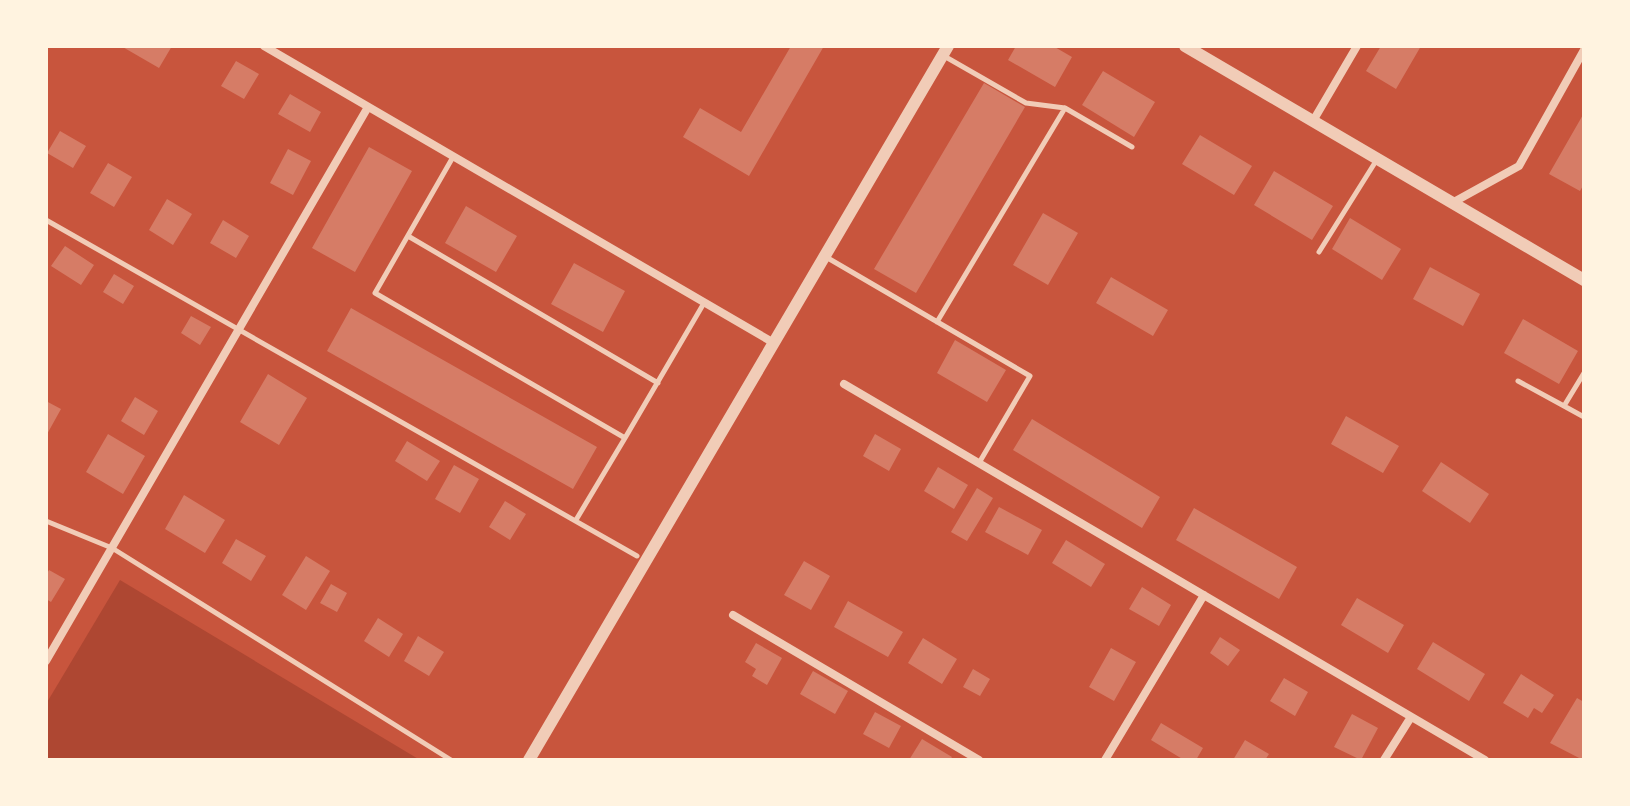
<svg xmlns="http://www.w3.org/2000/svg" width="1630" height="806" viewBox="0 0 1630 806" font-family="'Open Sans',sans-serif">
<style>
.green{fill:#ae4732}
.building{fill:#d67c66}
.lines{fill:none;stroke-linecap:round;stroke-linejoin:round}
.service{stroke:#f1ccb7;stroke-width:5}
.minor{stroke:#f1ccb7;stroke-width:8}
.tertiary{stroke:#f1ccb7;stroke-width:12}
</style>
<rect width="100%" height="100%" fill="#c8553d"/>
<path class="green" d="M120,580L420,760H46V704Z"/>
<path class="building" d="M121,46H172L159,68Z
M791,46H824L749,176L683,137L700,108L741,132Z
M1016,46H1053L1072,57L1055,87L1008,60Z
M1381,46H1421L1396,89L1366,71Z
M236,61L259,74L244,99L221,86Z
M1103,71L1155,102L1134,137L1082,105Z
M984,83L1025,107L916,293L874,269Z
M290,94L321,112L310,132L278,114Z
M1584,113V184L1580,191L1549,174Z
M60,131L86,146L73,168L47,153Z
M1200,135L1252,166L1234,195L1182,164Z
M369,147L412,171L355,272L312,248Z
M288,149L311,161L293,195L270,183Z
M108,163L132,177L114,207L90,193Z
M1274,171L1333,206L1312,240L1254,205Z
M167,199L192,214L173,245L149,230Z
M466,206L517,236L496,272L445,243Z
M1043,213L1078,233L1048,285L1013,265Z
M1350,218L1401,249L1382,280L1332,249Z
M223,220L249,236L236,258L210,243Z
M65,246L94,265L81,285L51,266Z
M574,263L625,291L603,332L551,304Z
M1430,267L1480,294L1463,326L1413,299Z
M114,274L134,286L123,304L103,292Z
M1111,277L1168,310L1153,336L1096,303Z
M351,308L597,447L573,489L327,351Z
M191,316L211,327L200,345L181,333Z
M1523,319L1578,351L1559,384L1504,353Z
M955,340L1006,370L987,402L937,373Z
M268,374L307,398L279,445L240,422Z
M135,397L158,411L144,435L121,421Z
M46,401L61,409L46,436Z
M1346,416L1399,446L1383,473L1331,444Z
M1032,419L1160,497L1142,528L1013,450Z
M108,434L145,456L123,494L86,472Z
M875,434L901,449L889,471L863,456Z
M407,441L440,461L427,481L395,461Z
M1441,462L1489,494L1470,523L1422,491Z
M454,465L479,479L460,513L435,499Z
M938,467L968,485L954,509L924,491Z
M977,488L993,498L967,541L951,532Z
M184,495L225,520L205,553L165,529Z
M505,501L526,514L510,540L489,527Z
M999,507L1042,530L1028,555L985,532Z
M1194,508L1297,567L1279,599L1176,540Z
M236,539L266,556L251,581L222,563Z
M1066,540L1105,564L1091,587L1052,563Z
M306,556L330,571L306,610L282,595Z
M804,561L830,576L811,610L784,595Z
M49,570L65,579L51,602L46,599V575Z
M331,584L347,593L337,612L320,603Z
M1142,587L1171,605L1159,626L1129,609Z
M1357,598L1404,625L1388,653L1341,625Z
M848,601L903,632L888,657L834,627Z
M378,618L403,634L389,657L364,641Z
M418,636L444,652L429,676L404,661Z
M1220,637L1240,650L1228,666L1210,653Z
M923,638L957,659L942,684L908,663Z
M1433,642L1485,674L1469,701L1417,669Z
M756,643L782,658L767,685L752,676L756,669L745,662Z
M1111,648L1136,662L1114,701L1089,687Z
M973,669L990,679L980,696L963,687Z
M813,671L848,691L835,714L800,694Z
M1521,674L1554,695L1542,713L1534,708L1528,718L1503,703Z
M1284,678L1308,692L1295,716L1270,701Z
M1577,698L1584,702L1583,760L1550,743Z
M875,712L901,726L889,748L863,734Z
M1352,714L1378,728L1361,760L1334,747Z
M1161,723L1203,748L1196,760H1184L1151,740Z
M922,739L952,757L950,760H909Z
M1245,740L1269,754L1265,760H1233Z"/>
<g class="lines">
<path class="service" d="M944,56L1026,103L1065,108L1132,147
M453,157L375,293L625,438L704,303
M46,220L637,556
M408,236L658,383
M1319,252L1376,161
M826,257L1030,376L979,463
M937,322L1065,108
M1584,373L1564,406L1584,417
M1518,381L1564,406
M576,520L625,438
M46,521L112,548L451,760"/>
<path class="minor" d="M264,46L774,343
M1313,121L1357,46
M1452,203L1519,166L1584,50
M844,384L1485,760
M733,615L979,760
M46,661L368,107
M1105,760L1204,595
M1384,760L1411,717"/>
<path class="tertiary" d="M1185,46L1584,280
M529,760L948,46"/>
</g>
<rect width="1630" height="806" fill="none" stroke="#fff3e0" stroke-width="96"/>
</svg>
